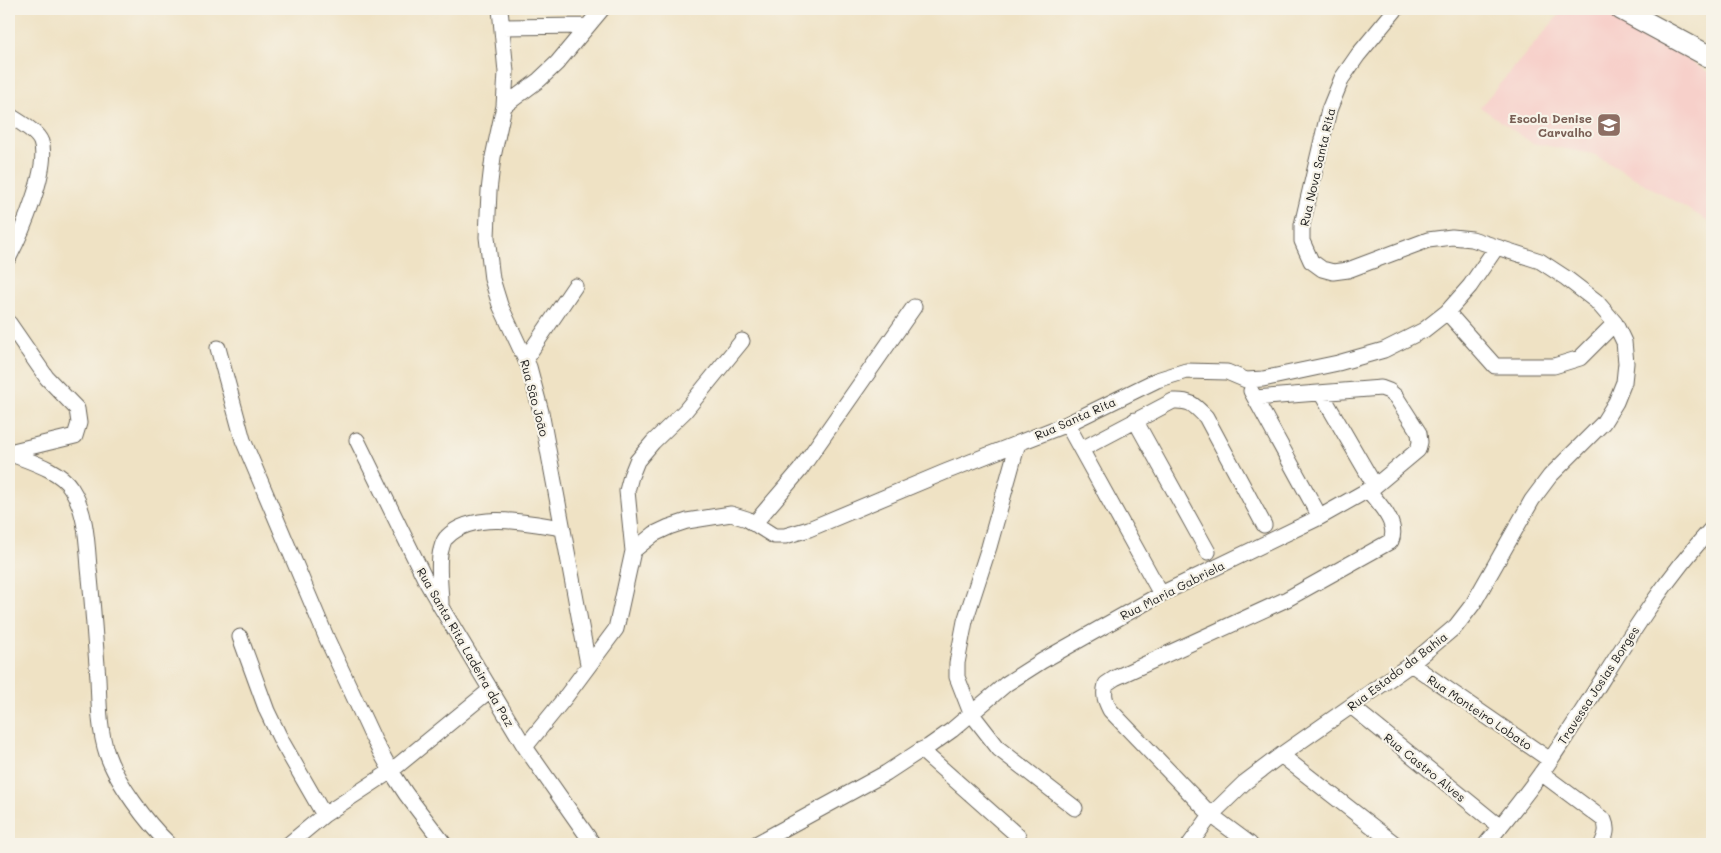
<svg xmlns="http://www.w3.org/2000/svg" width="1721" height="853" viewBox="0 0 1721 853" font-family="Mali,sans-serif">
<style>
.built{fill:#f7d0ca}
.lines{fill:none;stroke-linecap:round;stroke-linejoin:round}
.street-casing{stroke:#666157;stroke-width:17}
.secondary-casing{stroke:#666157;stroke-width:23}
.street{stroke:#fff;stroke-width:15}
.secondary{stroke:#fff;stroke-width:21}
.labels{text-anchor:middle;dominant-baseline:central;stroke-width:4.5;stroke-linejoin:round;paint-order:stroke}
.education-label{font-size:12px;font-weight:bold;fill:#785e54;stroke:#f7f3e8;text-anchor:end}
.street-label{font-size:12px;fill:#1c1c1c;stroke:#f7f3e8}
</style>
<rect width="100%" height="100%" fill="#f7f3e8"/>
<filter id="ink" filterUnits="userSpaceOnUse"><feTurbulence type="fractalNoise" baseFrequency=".02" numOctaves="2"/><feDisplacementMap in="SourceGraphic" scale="10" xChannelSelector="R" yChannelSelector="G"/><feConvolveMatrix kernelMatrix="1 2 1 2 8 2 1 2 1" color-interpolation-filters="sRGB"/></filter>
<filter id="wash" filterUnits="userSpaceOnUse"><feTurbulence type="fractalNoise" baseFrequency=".0096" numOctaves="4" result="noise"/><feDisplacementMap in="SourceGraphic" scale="20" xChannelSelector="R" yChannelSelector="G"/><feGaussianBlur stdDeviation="1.12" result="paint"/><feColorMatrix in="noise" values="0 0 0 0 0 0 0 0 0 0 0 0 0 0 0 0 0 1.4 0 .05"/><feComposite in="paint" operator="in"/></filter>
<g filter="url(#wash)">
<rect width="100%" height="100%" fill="#efe2c4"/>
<path class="built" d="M1564,9H1605L1712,74V223L1593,154L1532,143L1480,107Z"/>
</g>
<g filter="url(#ink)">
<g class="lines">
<defs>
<path id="street" d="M500,9L506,72L504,106L493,157L489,191L487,237L492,279L500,305L529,367L541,412L588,664
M502,27L587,26
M504,106L539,80L557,63L602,9
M9,115C19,122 37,131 41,142C50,167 21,234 9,257
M1447,312L1495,366H1554L1580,358L1615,323
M9,323L47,378L77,409L79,423L75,436L9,452
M218,348L243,440L327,639L374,740L391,771L406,794L444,844
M526,358L575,286
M1251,391L1320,517
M1321,393L1375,486
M1135,420L1208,552
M1067,424L1161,594
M357,440L426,581L441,607L525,747L593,844
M1018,443L989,547L965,621L957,663V677L971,713L999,749L1075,808
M1082,449L1173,401C1191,400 1194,405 1206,417L1264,525
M9,453C28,461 59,469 71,488C86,511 87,541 89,568C93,605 95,641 98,678C99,703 99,730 107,754C117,783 147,823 169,844
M754,524L800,470L914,307
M633,551L654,534L669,527L687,521L712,517L731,514L747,519L774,536H785L809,529L945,472L1067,424L1157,380L1186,371L1227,372L1246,380L1263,379L1338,363L1384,350L1424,330L1447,312L1470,286L1496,248
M441,604C441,591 437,562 441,550C442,546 444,539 447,537C473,510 530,523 562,528
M240,637L267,711L282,742L324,815
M1411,664L1550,760
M1351,706L1500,827
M525,747L564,699L616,629L633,551L627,491L631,476L637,461L653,442L685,411L742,341
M921,750L1018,836L1020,844
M1281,755L1395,844
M1541,773L1604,820C1608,829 1606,835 1602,844
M289,844L324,815L391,771L490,690
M756,844L886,773L921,750L928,747L952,730L1006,684L1042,661L1161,594L1320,517L1375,486L1418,450L1420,442L1419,433L1396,397L1389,391L1381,388L1255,398
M1190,844L1211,815L1244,783L1281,755L1411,664L1456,626L1473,604L1532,500L1550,476L1603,423L1616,402L1624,382L1626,363L1624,342L1615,323L1596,301L1566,278L1540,261L1472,239L1452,237L1428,240L1348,270L1333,272L1322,269L1311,261L1302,241V225L1329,110L1342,78L1358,55L1396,9
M1250,844L1211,815L1110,710C1105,700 1103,695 1106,684L1115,678L1287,599L1391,541C1399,523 1378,503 1368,490
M1486,844C1508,817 1531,789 1551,759C1604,681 1648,597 1712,528"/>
<path id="secondary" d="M1621,9L1712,58"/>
</defs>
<use href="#street" class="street-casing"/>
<use href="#secondary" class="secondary-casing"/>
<use href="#street" class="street"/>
<use href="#secondary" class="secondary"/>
</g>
</g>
<defs>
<symbol id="school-square" viewBox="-11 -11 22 22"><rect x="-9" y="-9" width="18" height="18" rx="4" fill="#8d6e63" stroke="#f7f3e8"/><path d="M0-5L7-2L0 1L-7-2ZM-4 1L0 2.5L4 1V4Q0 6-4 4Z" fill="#fff"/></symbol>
</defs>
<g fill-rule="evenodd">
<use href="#school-square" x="1595" y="111" width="28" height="28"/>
</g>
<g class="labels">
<g class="education-label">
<text x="1592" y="118">Escola Denise<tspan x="1592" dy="14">Carvalho</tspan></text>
</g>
<g class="street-label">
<text transform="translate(1317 167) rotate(-77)">Rua Nova Santa Rita</text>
<text transform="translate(535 398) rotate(75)">Rua São João</text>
<text transform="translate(1075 418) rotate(-24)">Rua Santa Rita</text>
<text transform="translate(1172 590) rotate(-27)">Rua Maria Gabriela</text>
<text transform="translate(466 647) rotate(60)">Rua Santa Rita Ladeira da Paz</text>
<text transform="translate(1397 671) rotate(-37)">Rua Estado da Bahia</text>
<text transform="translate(1598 685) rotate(-57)">Travessa Josias Borges</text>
<text transform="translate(1480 712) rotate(34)">Rua Monteiro Lobato</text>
<text transform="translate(1425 767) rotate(39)">Rua Castro Alves</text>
</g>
</g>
<rect width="1721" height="853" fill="none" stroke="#f7f3e8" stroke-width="30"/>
</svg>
